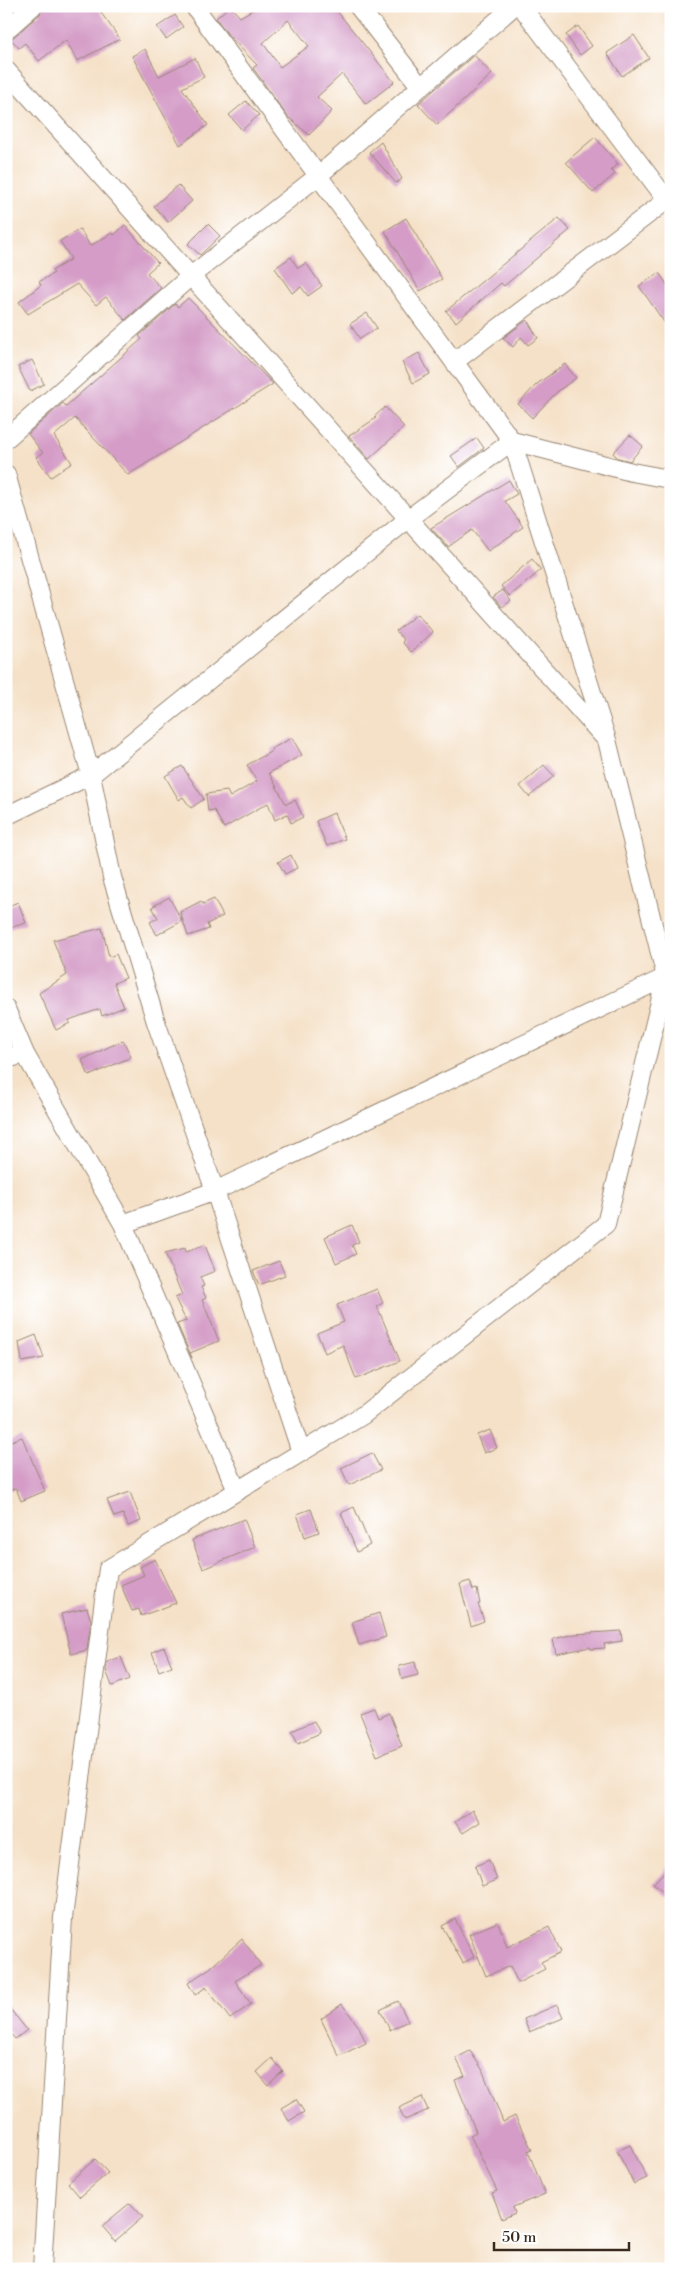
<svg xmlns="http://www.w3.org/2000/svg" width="677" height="2275" viewBox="0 0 677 2275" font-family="'Libre Bodoni',serif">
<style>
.building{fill:#d49cc7;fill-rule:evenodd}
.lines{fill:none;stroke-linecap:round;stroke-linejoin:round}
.minor-casing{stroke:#988673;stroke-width:20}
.minor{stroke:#fff;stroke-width:18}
</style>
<rect width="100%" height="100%" fill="#fff"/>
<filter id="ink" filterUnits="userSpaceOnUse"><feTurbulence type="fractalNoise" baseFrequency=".02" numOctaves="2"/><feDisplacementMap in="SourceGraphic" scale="10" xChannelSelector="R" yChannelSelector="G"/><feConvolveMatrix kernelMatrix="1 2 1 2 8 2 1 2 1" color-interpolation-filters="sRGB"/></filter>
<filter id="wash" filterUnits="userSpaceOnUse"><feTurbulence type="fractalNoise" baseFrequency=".0096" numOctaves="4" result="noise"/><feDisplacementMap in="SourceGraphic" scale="20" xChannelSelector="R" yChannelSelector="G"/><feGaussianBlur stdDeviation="1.12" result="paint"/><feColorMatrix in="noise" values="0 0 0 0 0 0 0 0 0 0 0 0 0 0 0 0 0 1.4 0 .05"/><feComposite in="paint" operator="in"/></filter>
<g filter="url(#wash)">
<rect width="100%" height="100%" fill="#f5e1c8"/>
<g id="blocks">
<path class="building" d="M43,6H96L120,39L77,61L66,40L39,61L25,43L19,48L11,39L40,14Z
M230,6L240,17L259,6H333L394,82L366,104L342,74L317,97L332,111L309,135L287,116L253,68L257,65L229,36L216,18ZM288,20L309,46L280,67L263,43Z
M175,15L183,27L166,39L157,27Z
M578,26L592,46L580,55L566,35Z
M634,35L649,58L622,76L607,53Z
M145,49L159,76L195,58L204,77L182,88L208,125L180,145L132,56Z
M474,55L492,74L437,125L418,104Z
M246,101L259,115L242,130L229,115Z
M595,137L618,164L611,170L615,174L593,193L566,162Z
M381,142L402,179L396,183L369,152Z
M178,185L192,201L168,222L154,206Z
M406,218L442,279L420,291L385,231Z
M559,218L570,230L504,286L501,283L456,322L446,311Z
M208,224L220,236L200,255L188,244Z
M125,225L158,263L147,273L161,288L125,320L106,297L96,305L77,284L28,314L19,302L41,285L39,282L54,273L52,271L71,259L60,241L80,229L90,246L112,233L114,235Z
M291,257L298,268L306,263L322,286L308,296L301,287L292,293L275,268Z
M659,273L671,290V332L639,286Z
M188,298L273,384L128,475L75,418L54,436L72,463L51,477L36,457L43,453L28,434L63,403L66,406L142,339L139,336L175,304L178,307Z
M367,313L377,328L360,339L350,324Z
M527,320L538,338L528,345L521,337L513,347L503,338Z
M419,353L430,374L413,383L402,362Z
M32,360L44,384L30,391L18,367Z
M565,364L576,378L558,391L532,418L518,404L537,384Z
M385,407L404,427L369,459L349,436L376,418L374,417Z
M630,435L643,446L630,461L618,458L613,453Z
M477,438L484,448L459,467L451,456Z
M509,480L517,494L505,501L523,527L488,551L472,530L448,547L431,528Z
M532,559L541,570L510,596L501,586Z
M503,590L511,601L502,607L493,597Z
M417,614L433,632L411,652L402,642L404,640L396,631Z
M292,738L302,755L269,773L286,804L295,800L303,817L291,823L287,814L275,820L268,803L224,828L214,810L208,811L206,794L227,791L230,797L257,781L247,765L272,751L271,749Z
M544,765L554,776L529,797L520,786Z
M182,766L204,799L191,808L183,797L179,800L165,776Z
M334,813L345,839L327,846L316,821Z
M291,855L297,868L285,874L278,862Z
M169,897L182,921L157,935L150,922L158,918L152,907Z
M214,899L223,916L207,924L209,929L188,936L180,912L201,901L203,904Z
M18,902L26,923L6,929V907Z
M102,928L109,957L116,954L126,978L114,983L124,1007L102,1016L100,1009L69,1020L70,1023L56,1030L39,993L67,975L53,940Z
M123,1040L131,1057L89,1076L82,1060Z
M352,1225L359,1242L352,1245L356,1254L336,1263L325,1237Z
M205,1245L215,1271L200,1277L204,1286L201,1287L206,1298L202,1300L219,1341L190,1353L192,1358L177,1324L186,1321L175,1298L182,1295L165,1253L185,1248L186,1252Z
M279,1261L285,1275L259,1285L253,1271Z
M377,1289L383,1303L377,1306L400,1361L356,1379L343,1345L325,1353L317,1333L344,1322L337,1305Z
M36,1335L44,1358L22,1362L19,1342Z
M490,1430L497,1448L484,1453L477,1435Z
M22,1437L45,1491L21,1501L16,1488L6,1492V1443Z
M372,1453L381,1470L349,1485L341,1468Z
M130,1492L141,1521L128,1526L123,1514L114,1517L107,1500Z
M354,1507L370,1545L357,1552L341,1513Z
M311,1509L319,1532L305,1537L297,1514Z
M244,1519L255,1547L203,1569L192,1540Z
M155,1559L176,1603L141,1616L139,1609L132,1611L121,1585L144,1575L140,1567Z
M470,1581L473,1590L477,1589L480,1604H478L484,1621L471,1626L460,1584Z
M87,1608L91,1621L87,1650L71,1654L61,1614Z
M379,1613L386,1637L359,1645L352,1622Z
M621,1631L622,1641L604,1644L605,1648L591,1649L590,1647L556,1654L553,1639L575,1634Z
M164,1647L172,1666L159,1671L152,1652Z
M121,1657L130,1679L112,1686L106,1670L107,1662Z
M415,1662L418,1675L402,1679L399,1666Z
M374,1708L378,1718L389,1713L402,1746L377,1756L360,1713Z
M314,1721L320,1733L298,1743L292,1731Z
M472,1810L480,1822L463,1833L455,1822Z
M489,1860L497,1880L482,1886L475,1866Z
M671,1864V1899L653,1884Z
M455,1919L474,1957L463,1963L442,1926Z
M498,1922L507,1947L549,1927L561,1952L541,1962L545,1969L518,1983L510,1966L486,1976L469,1934Z
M242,1939L261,1965L235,1981L251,2004L230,2019L206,1987L195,1995L188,1983L210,1968Z
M398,2001L408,2021L390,2030L380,2010Z
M6,2004L27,2030L15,2039L6,2028Z
M342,2004L359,2027L366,2043L339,2056L321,2019Z
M557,2005L563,2018L529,2032L524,2019Z
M470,2051L482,2069L503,2122L515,2116L532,2150L528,2151L545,2194L513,2207L515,2213L502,2219L492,2193L497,2191L470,2135L476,2132L455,2080L465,2076L456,2058Z
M272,2058L283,2071L268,2085L257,2072Z
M422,2097L428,2110L405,2120L399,2108Z
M296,2099L304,2112L289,2121L281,2108Z
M630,2145L647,2178L634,2184L617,2151Z
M95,2159L108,2173L80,2197L68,2183Z
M130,2203L143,2217L115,2241L102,2226Z"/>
</g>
</g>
<g filter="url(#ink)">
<use href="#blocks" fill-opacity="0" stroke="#988673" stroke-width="1"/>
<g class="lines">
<defs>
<path id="minor" d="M358,6L420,86
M521,6L667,200
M6,30L33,6
M6,70L603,736
M454,362L671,197
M6,439L192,275L318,176L514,6
M6,474L91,775L112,877L156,1022L215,1191L301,1452
M6,816L91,775L408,519L512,441L632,472L669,479L671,476
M6,1009L25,1054L123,1224L237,1491
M6,1059L25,1054
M123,1224L215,1191L666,977
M42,2269L63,1918L108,1569L363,1415L606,1224L666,977L607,740L512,441L194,6"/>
</defs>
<use href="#minor" class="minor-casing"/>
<use href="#minor" class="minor"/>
</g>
</g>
<rect width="677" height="2275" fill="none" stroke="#fff" stroke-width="25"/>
<path d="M494 2242v8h135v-8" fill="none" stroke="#3b2a1e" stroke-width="2.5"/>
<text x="502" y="2242" font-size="15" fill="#3b2a1e" stroke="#ffffff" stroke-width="4" paint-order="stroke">50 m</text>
</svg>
